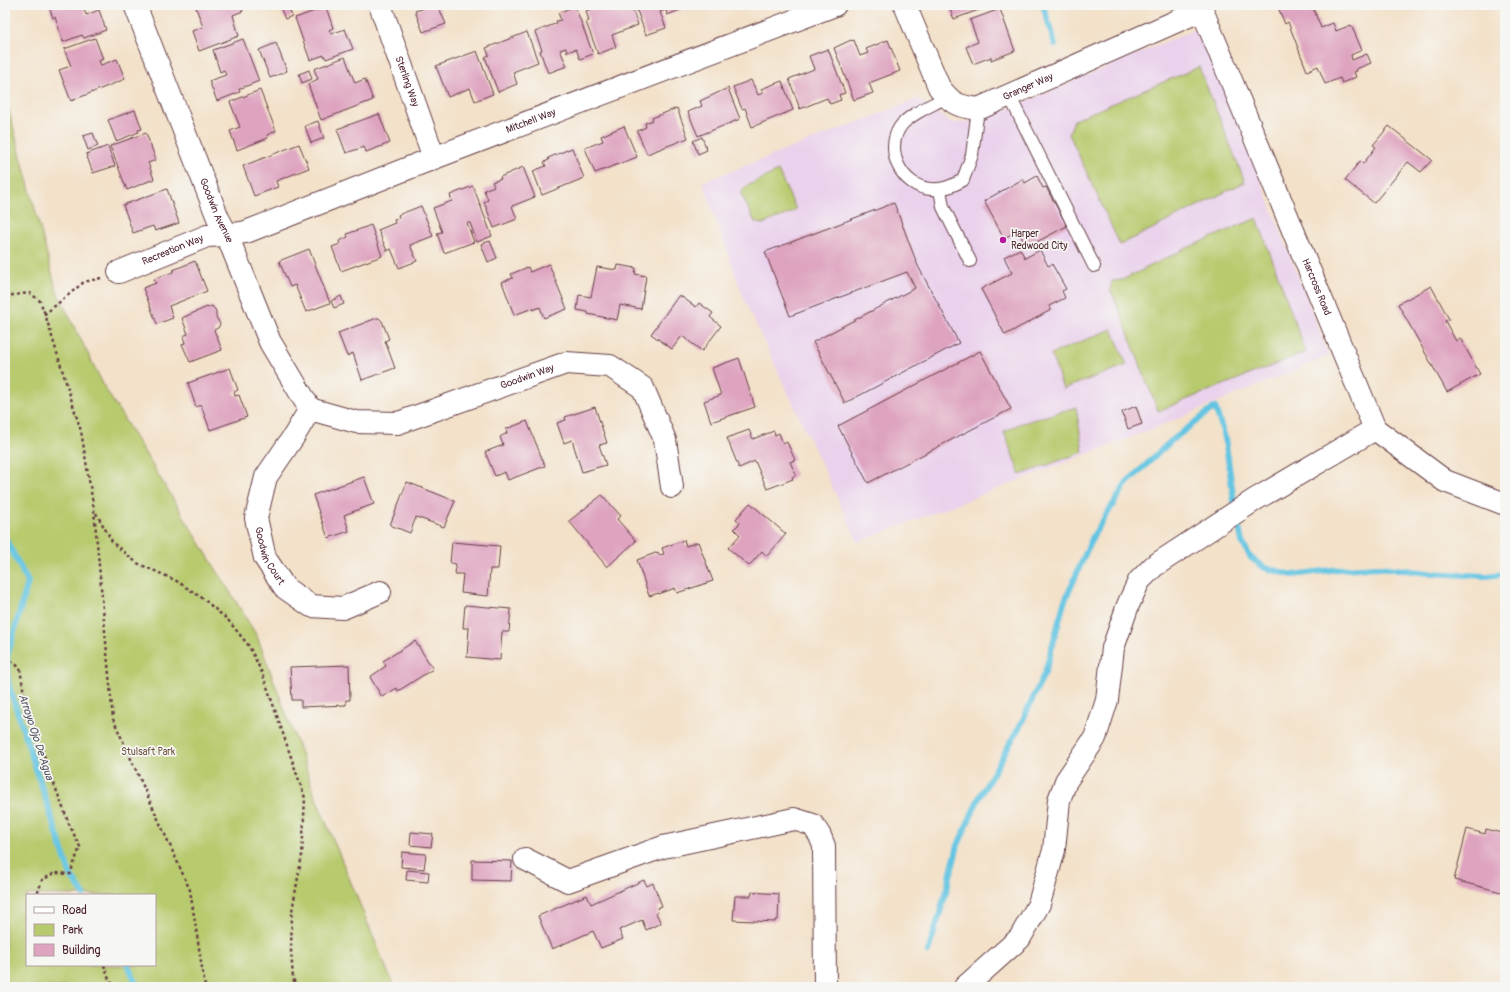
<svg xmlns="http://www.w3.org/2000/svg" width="1510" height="992" viewBox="0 0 1510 992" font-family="Pangolin,sans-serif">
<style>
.built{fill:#ead1ec}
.green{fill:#b8ca6e;stroke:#81744c;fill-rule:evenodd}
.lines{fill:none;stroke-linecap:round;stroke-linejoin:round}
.stream{stroke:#64c5e2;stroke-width:6}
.building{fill:#dea3bf}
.service-casing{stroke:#633c43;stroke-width:14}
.minor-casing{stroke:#633c43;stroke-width:24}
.path{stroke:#633c43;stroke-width:2.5;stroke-dasharray:3 3;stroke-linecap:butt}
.service{stroke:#fff;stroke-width:12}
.minor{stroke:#fff;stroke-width:22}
.poi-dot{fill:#b5179e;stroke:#f6f6f2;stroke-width:1.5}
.labels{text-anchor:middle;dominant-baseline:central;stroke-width:3.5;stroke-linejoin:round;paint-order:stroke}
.street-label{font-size:10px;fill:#4a1f2b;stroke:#f6f6f2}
.poi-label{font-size:10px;fill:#4a1f2b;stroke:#f6f6f2;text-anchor:start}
.park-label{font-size:10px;fill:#6b523f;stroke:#f6f6f2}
.water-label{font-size:11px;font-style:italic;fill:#525162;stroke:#f6f6f2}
</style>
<rect width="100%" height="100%" fill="#f6f6f2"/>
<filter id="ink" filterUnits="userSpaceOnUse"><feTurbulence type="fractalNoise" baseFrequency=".025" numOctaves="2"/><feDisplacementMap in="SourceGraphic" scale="8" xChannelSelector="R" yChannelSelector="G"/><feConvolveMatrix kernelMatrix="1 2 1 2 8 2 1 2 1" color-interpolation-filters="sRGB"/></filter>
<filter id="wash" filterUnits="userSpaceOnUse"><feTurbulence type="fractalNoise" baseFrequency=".012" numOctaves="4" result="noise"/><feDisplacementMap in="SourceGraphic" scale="16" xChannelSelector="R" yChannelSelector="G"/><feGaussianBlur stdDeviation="0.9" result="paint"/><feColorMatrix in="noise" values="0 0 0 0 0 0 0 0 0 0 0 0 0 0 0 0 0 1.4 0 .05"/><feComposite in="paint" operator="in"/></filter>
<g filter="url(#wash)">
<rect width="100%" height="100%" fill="#f3e1c9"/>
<path class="built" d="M1201,27L1329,356L1150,430L858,542L743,297L703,182L918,99L952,123L979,121Z"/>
<path class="green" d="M1199,67L1245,182L1120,245L1069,134L1074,120Z
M5,96L57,292L105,388L257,636L303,759L314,793L394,987H5ZM27,895H155V965H27Z
M778,171L796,209L791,213L762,224L755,222L741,194L745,187Z
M1257,218L1306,352L1158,411L1114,297L1110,290L1112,281L1122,280L1187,248Z
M1112,329L1127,365L1063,389L1051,354Z
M1076,407L1083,452L1020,475L1004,432L1019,424Z"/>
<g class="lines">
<path class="stream" d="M1043,5L1055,45
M1237,517L1242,542L1251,558L1265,568L1293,575L1339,569L1379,567L1429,573L1486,576L1505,574
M5,538L28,582L7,657L8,683L70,874L84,895
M928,952L945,896L958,845L979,798L1020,726L1045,672L1064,603L1093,536L1126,484L1171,441L1215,407L1225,438L1235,508
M128,965L138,987"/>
</g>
<g id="blocks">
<path class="building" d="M50,5H83L86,15L99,10L106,30L84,38L82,35L63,42L55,17L53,18L49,7L51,6Z
M195,5H241L243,11L233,15L239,36L199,51L192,31L203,27Z
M279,5H311L304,8L303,6L290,11L292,16L285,19Z
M421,5H445L439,8L446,24L423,32L415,11L422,9Z
M602,5H631L638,25L612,35L616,47L598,54L586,22L589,21L586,11Z
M635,5H688V7L667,15L666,10L660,12L666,28L646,35Z
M948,5H983L984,8L954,19Z
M1277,5H1312L1321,28L1333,23L1336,31L1351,25L1362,50L1351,55L1352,60L1367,54L1371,63L1356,69L1357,71L1354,72L1356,77L1342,83L1340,78L1325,84L1318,66L1307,71L1288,22L1285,24Z
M575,6L593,54L580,59L576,49L567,52L566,48L560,50L567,66L548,73L540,51L542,50L535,32L557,23L556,21L561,20L558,13Z
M326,7L333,28L329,30L331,34L345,29L353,49L326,59L324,55L310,60L295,18Z
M1000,9L1015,51L991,60V57L973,64L966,47L978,42L970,20Z
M527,32L538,62L513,72L517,84L498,92L485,57L489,55L486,48Z
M95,38L103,59L99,61L101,65L117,59L125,79L71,101L59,70L71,66L64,49Z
M243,39L259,81L239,89L240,92L217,101L209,81L226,75L224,70L220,72L213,50Z
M851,40L852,41L854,40L860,56L868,53L866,49L888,40L900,71L869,83L873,93L854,100L834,48Z
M276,43L287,71L270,78L259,50Z
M828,49L845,93L839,95L841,100L830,104L827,98L800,109L789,79L814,69L809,56Z
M477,51L493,94L475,101L470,88L448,97L436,66Z
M345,57L355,83L365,79L373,100L321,120L308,84L318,79L314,69Z
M309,70L312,79L302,83L299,74Z
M751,80L758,95L763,93L761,89L782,81L793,110L752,127L745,108L742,109L733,87Z
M728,88L740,119L698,136L688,112L702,106L700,101Z
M260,90L276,131L267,135L268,138L237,150L230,131L240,127L230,102Z
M677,108L688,138L647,154L637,131L646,127L645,123L653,120L652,118Z
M135,110L142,129L138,130L139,132L116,141L108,120Z
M379,114L390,143L366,152L364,147L346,153L337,129Z
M318,121L324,138L311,143L305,126Z
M624,126L637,157L595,173L585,148L603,141L601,136Z
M1389,126L1432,160L1421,172L1408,162L1374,203L1345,180L1360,161L1363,164L1376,147L1373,145Z
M93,133L98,146L88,150L83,136Z
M146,133L156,160L148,163L154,179L127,190L110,146Z
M702,137L707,150L698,154L693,141Z
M299,144L309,168L276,181L278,187L254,196L243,166Z
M108,146L115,166L93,173L86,154Z
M572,148L584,178L542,195L533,171L546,166L544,162L549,160L548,158Z
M523,167L535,197L512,206L517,219L494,228L484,202L488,200L484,190L494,186L492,182L501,179L500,177Z
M1037,176L1043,188L1046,187L1067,226L1027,247L1018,231L1004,238L984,201L1023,179L1025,183Z
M473,186L492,236L477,242L470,223H467L474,242L444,253L437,233L442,232L433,208L452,201L450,195Z
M167,189L179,223L155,231L153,226L133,233L123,205Z
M894,203L918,266L959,343L845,403L813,342L915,288L907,272L790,316L765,252Z
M421,206L433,236L410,245L417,261L399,268L391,249L387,251L378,230L395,223L394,220L399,218L398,215Z
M371,225L382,256L341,271L332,247L340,244L339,241L348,237L347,234Z
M490,241L497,258L488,262L481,244Z
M309,249L330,303L306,312L295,285L290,287L279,261Z
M1020,249L1025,258L1040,250L1048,266L1052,264L1066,289L1062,291L1065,298L1049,306L1051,310L1005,335L981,289L1012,273L1004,257Z
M195,261L207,291L169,306L173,318L157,324L143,288L156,283L154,279L173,272V270Z
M549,264L567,309L544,318L540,307L533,310V308L514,315L502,282L513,278L511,274L528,267L530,272Z
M618,265L636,268L635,274L646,276L641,309L620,305L617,320L588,314V312L577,310L579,295L591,297L597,267L617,270Z
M1431,286L1449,319L1445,321L1456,341L1460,338L1480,374L1447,392L1398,304Z
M679,295L696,307L699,303L713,313L710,317L721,326L702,351L682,336L672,349L651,334Z
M341,296L344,304L334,308L331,301Z
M212,306L216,311V317L220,324L218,328L214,330L222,350L190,362L182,344L185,343L183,336L188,334L182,318L207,307L208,308Z
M377,318H379L382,321L389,339L385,341L395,368L362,380L353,353L347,356L338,333Z
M980,351L1011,409L868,483L838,426Z
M739,358L755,407L711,422L704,401L721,395L712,368Z
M230,368L238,390L234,392L235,396L239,395L247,417L210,430L201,405L196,407L188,383Z
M1136,406L1142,424L1128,429L1122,412Z
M595,407L607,443L599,445L606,465L582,472L572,440L564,443L557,423L566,420L565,417Z
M527,421L545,466L508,480L505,472L495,476L485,452L503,445L500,437L507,433L506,429Z
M749,430L753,439L774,431L775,435L779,433L783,444L787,442L795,460L790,462L796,475L792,477L793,479L767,489L755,461L739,468L727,438Z
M364,477L374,504L344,515L349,531L328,538L313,495Z
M407,482L455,501L444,527L416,517L410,533L390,525Z
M602,495L621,516L617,519L636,541L607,567L569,521Z
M750,503L786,534L767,556L762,551L749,566L728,548L740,535L734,529L740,523L736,519Z
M684,540L686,546L698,542L713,581L677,593L675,588L659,594V593L649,596L637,560L658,552L659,555L664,554L662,548Z
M452,542L500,546L498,569H490L488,596L461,593L463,574H455L456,564L450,563Z
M465,605L511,609L509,632H502L500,660L467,657L469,628H463Z
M415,641L433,669L398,691L397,688L382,697L370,677L386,666L383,661Z
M349,665L350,700H346V705L301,707V700H292L290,667Z
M1467,829L1485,834L1486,829L1505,834V893L1454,880Z
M411,832L433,834L431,847L410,845Z
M402,852L426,854L424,869L401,867Z
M472,860L512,861L511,881L472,880Z
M407,870L429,872L428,882L406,880Z
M644,880L647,886L653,883L662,906L657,908L658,912L656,913L661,923L646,930L642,920L619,930L623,939L601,948L593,931L552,949L538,916L587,895L591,904Z
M752,892L779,894L778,920H775V922L733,920L735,896H751Z"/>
</g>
</g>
<g filter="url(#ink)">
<use href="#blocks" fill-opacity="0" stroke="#633c43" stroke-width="1"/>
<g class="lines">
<defs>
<path id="service" d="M1009,95L1094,266
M946,97C933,105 909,114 900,127C884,151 902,187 931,189C943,190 952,186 963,180L972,155L978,109
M940,189L943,207L970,261"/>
<g id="minor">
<path id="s1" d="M135,5L218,218L227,235L270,342L310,409"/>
<path id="s2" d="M380,5L434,158"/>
<path id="s3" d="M905,5L939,87C952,104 957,106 978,109L1202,10"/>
<path id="s4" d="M1200,5L1375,429L1445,481L1505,504"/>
<path id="s5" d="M119,272L207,236L227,235L246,232L434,158L835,5"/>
<path id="s6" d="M310,409L356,422L398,423L566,363L610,366L643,388L665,440L672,487"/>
<path id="s7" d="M310,409L294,436L266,477L256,518L265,558L285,588L311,606L343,608L380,592"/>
<path d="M525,859L568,881L663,847L794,819L813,825L820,836L824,846L825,987"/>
<path d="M965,987L1020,938L1039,904L1054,850L1059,800L1066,781L1095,738L1107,700L1113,648L1128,605L1139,581L1154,566L1256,499L1375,429"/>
</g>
</defs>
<use href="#service" class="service-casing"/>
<use href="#minor" class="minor-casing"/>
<path class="path" d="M101,278L84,282L45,314L81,431L94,510L113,719L190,890L205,987
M5,296L30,293L40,301L45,314
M96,513L113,543L137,563L175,580L201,597L228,620L249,646L263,675L305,798L302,855L292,911L291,951L293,978L296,987
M5,651L7,657L20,668L23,688L47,765L69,824L80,847L70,874L55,873L42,880L37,895
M104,965L108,977L114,987"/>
<use href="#service" class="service"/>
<use href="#minor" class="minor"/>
</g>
</g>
<circle class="poi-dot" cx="1003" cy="240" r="4"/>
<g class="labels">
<g class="street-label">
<text stroke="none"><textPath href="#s2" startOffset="81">Sterling Way</textPath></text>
<text stroke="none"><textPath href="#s3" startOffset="190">Granger Way</textPath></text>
<text stroke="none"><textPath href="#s5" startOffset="440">Mitchell Way</textPath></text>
<text stroke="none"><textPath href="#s1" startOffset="221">Goodwin Avenue</textPath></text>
<text stroke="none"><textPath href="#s5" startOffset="58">Recreation Way</textPath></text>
<text stroke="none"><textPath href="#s4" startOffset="305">Harcross Road</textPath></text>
<text stroke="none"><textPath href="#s6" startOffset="227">Goodwin Way</textPath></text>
<text stroke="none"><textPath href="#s7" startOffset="164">Goodwin Court</textPath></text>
</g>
<g class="poi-label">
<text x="1011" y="234">Harper<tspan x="1011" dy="12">Redwood City</tspan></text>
</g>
<g class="park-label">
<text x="148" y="752">Stulsaft Park</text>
</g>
<g class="water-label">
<text transform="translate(36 737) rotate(72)">Arroyo Ojo De Agua</text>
</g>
</g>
<rect width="1510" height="992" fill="none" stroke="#f6f6f2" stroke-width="20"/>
<rect x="26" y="894" width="130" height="72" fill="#f6f6f2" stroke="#b1a0a2"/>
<rect x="34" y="907" width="20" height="6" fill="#ffffff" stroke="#b1a0a2"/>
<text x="62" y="914" font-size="12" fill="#4a1f2b">Road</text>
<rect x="34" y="924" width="20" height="12" fill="#b8ca6e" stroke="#b1a0a2"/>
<text x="62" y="934" font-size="12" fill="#4a1f2b">Park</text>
<rect x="34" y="944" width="20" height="12" fill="#dea3bf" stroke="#b1a0a2"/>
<text x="62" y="954" font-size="12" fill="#4a1f2b">Building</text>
</svg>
